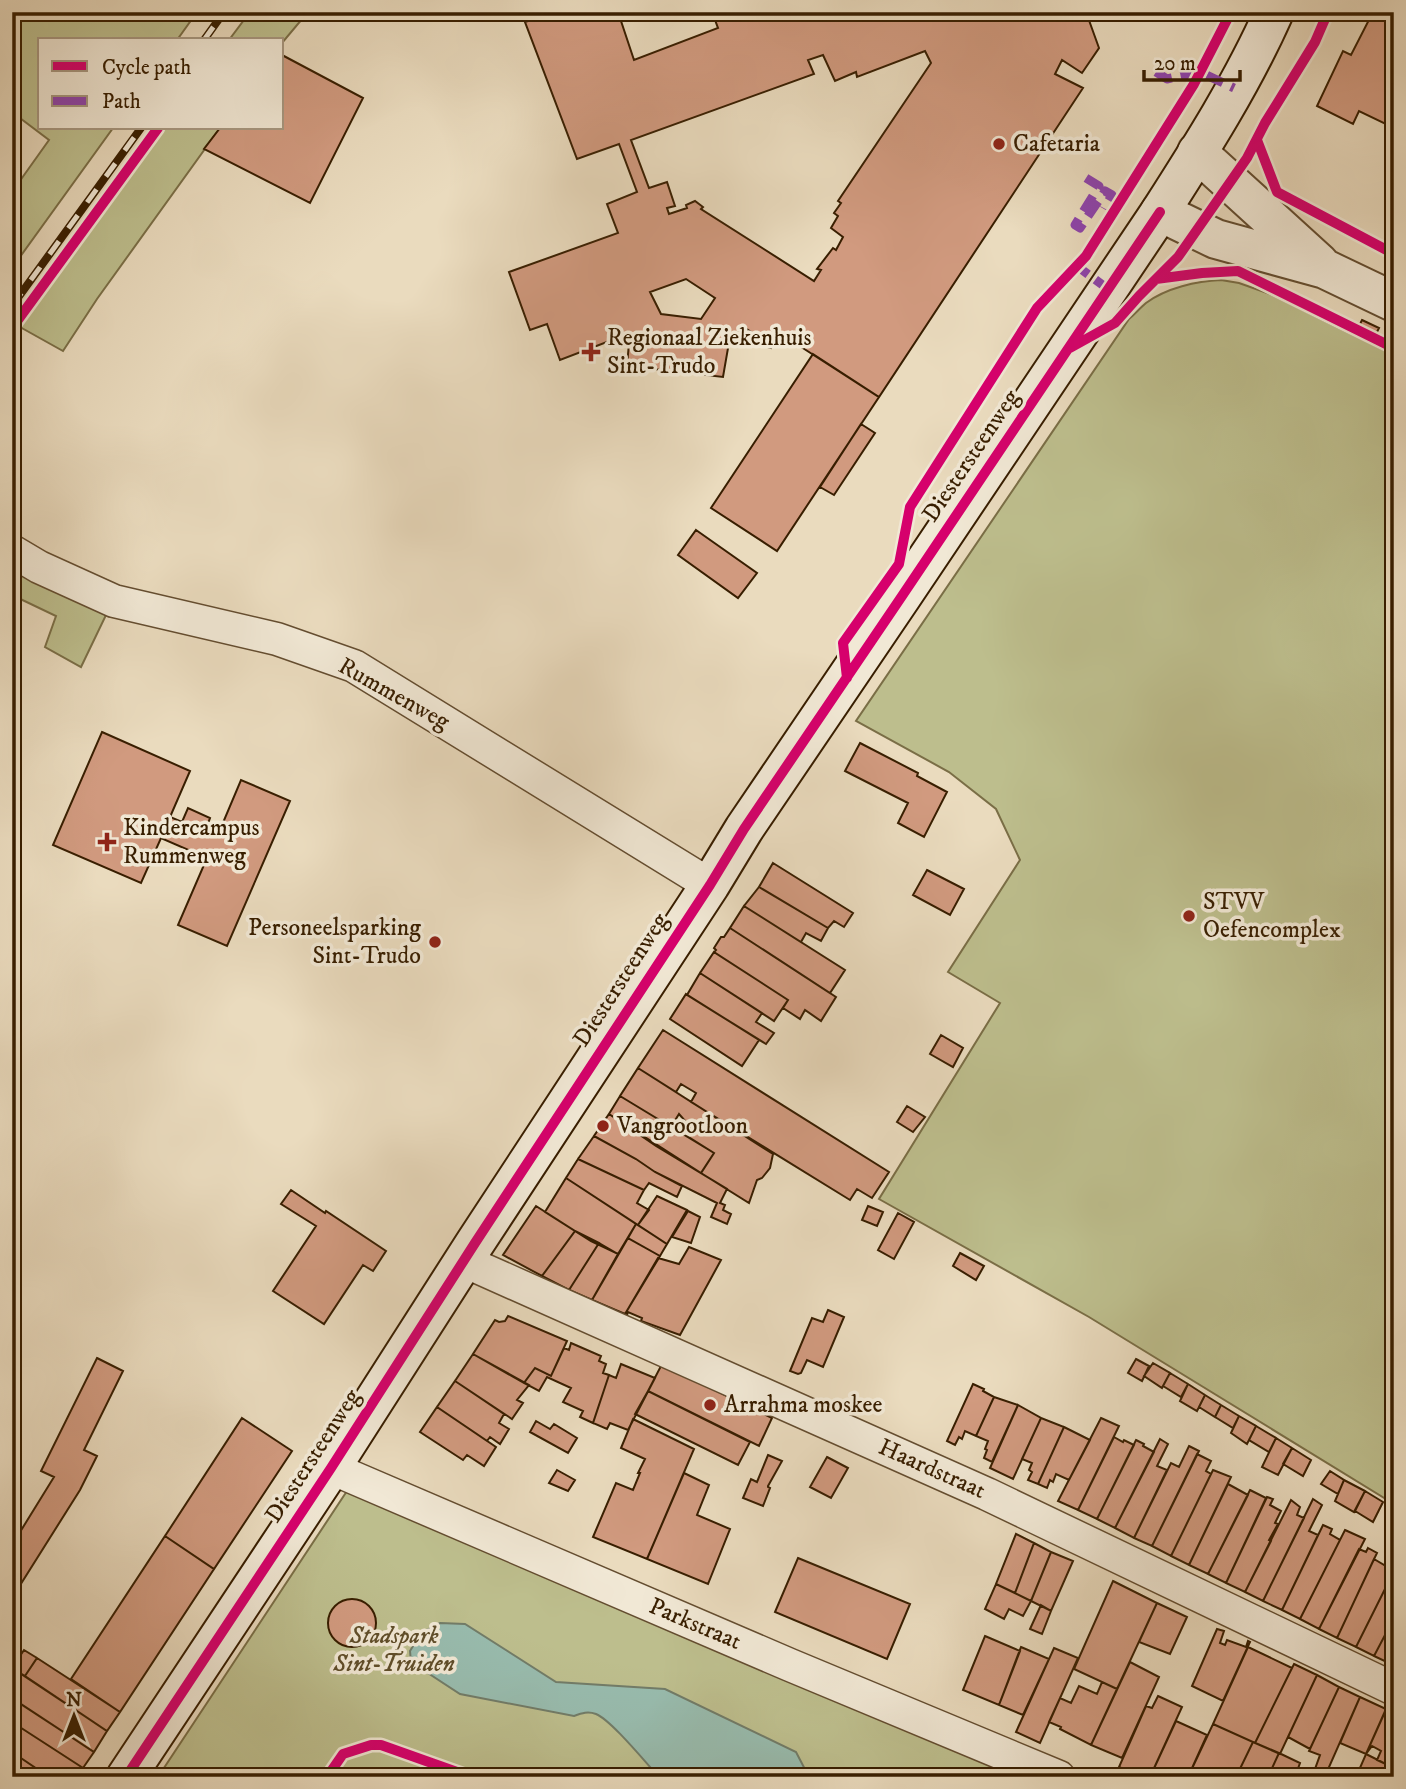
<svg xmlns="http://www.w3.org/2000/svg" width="1406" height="1789" viewBox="0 0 1406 1789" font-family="'IM FELL DW Pica',serif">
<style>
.green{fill:#bdbe8d;stroke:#7a6e46;stroke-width:2}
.water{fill:#98bbad;stroke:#727c68;stroke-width:2}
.building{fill:#d19a7f;stroke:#381e00;stroke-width:2;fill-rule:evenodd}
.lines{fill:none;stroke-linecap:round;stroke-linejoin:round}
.minor-casing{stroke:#644d30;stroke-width:35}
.tertiary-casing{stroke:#644d30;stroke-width:42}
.secondary-casing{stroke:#381e00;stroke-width:42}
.minor{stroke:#f1e8d5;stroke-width:32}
.tertiary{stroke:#f1e8d5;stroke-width:38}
.secondary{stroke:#f1e8d5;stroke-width:38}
.rail-casing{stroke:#381e00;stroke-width:8}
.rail{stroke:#f1e8d5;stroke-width:5;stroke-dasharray:16;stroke-linecap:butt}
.quiet{stroke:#8e44ad;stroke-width:9;stroke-dasharray:18 9;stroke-linecap:butt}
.cycleway-casing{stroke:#f1e8d5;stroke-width:15}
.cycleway{stroke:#d6006c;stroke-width:10}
.poi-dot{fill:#8f2418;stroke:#f1e8d5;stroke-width:2.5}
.labels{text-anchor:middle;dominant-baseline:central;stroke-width:7;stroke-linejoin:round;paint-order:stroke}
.poi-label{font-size:24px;fill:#381e00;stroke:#f1e8d5;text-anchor:start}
.street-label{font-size:24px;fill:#381e00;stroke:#f1e8d5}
.park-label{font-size:24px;font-style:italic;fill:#604e2a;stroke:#f1e8d5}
</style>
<rect width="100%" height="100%" fill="#eadbbe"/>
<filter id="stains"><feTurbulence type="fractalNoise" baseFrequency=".00286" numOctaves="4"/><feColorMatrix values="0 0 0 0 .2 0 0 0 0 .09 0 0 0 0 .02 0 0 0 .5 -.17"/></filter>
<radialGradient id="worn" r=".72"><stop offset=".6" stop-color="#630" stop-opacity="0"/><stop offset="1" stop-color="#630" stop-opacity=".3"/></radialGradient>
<path class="green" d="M12,12H197L177,40H40V128H113L12,268V192L49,140L12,112Z
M250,12H308L282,43V40H229Z
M165,128H220L97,299L63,351L20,327Z
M1221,280L1239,283L1270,294L1394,355V1504L1089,1317L879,1199L1000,1003L948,972L1020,860L996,809L949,772L856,721L1129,319C1135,314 1140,308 1146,303C1166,288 1197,281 1221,280Z
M12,562L107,613L81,667L45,647L56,616L12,595Z
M347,1491L1026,1777H158Z"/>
<path class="water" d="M440,1623L465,1624L556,1682L665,1689L796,1752L809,1777H659C646,1763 611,1720 596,1714C588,1711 582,1713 574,1716L460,1694L411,1662L410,1651L421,1633Z"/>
<path class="building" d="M554,12H618L634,60L718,28L712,12H1086L1099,48L1082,73L1062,60L1055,74L1083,88L879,397L781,334L771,348L768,347L769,344L742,326L728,348L723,377L627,366L629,343L625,335L560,360L547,324L530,330L509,272L618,233L607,204L637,192L619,144L577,159L525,22ZM925,51L931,63L838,201L841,203L834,213L838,216L831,228L843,237L836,250L833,248L817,269L821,270L814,281L701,209L703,207L695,201L686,205L687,208L669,214L667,208L675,206L667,182L649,188L631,140L814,74L808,60L823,55L835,81L856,72L857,77ZM686,279L715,298L701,319L661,314L650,292Z
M1373,12H1394V128L1359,111L1353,124L1317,106L1343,51L1351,55Z
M282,55L363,98L310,203L204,149L220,128H282Z
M1362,320L1379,328L1376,334L1359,326Z
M813,354L879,397L777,551L711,508Z
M861,424L875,433L834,495L820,487Z
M696,530L757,573L738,598L678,555Z
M102,732L190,771L170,817L182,822L188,808L210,818L205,832L217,837L241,780L290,801L227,946L178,925L207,858L161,838L141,883L53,845Z
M860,743L918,773L917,776L947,792L924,837L898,823L908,803L845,771Z
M773,863L853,913L844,927L834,921L828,928L759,887Z
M927,870L964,889L950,915L913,895Z
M759,887L828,928L821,941L806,933L801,942L744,906Z
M744,906L845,970L830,993L730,928Z
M730,928L836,997L821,1021L805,1010L800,1019L783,1008L788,1000L714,952L716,950L714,948L721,937H724Z
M714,952L788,1000L774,1021L700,973Z
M700,973L762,1013L756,1022L774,1033L766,1044L687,995Z
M686,994L759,1040L742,1066L670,1019Z
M663,1030L889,1172L872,1198L857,1189L850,1200L691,1102L696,1093L681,1084L676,1092L638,1068Z
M941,1035L963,1048L953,1067L930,1054Z
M638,1068L773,1154L770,1168L762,1178L757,1180L749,1203L701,1173L714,1153L687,1136L693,1130L679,1114L671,1127L620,1096Z
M620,1096L714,1153L701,1173L609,1114Z
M907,1106L925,1117L913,1132L897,1122Z
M609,1114L656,1146L727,1189L720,1203L725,1205L723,1210L731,1214L727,1224L711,1217L717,1203L655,1172L636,1159L594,1136Z
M594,1136L636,1159L655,1172L682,1186L677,1197L649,1183L644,1190L578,1159Z
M578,1159L644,1190L637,1203L649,1210L638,1225L566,1178Z
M566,1178L636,1224L618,1254L591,1241L545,1212Z
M291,1190L325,1213L326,1211L386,1251L373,1271L363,1265L324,1324L273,1291L316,1226L281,1204Z
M657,1196L687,1210L667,1244L638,1225Z
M536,1206L575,1231L542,1276L503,1255Z
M868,1206L883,1212L877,1226L862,1220Z
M688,1211L700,1217L691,1243L672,1237Z
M898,1213L914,1222L894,1259L878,1250Z
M636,1224L667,1244L660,1256L628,1238Z
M575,1231L599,1243L569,1290L542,1276Z
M628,1238L660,1256L625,1314L592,1300Z
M599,1243L618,1254L592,1300L569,1290Z
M689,1247L721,1260L680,1335L641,1321L642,1318L628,1312L627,1315L625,1314L658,1258L679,1264Z
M960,1253L984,1266L976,1280L953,1266Z
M828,1310L844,1317L823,1367L807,1360L801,1373L798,1374L790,1371L812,1318L823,1322Z
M508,1316L567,1341L551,1376L535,1368L524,1383L473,1354L495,1320L499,1322L505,1321Z
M571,1343L601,1356L599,1361L606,1364L603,1373L609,1375L593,1423L580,1417L583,1411L563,1402L571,1388L547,1377L539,1391L524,1383L535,1368L551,1376L564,1348L569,1350Z
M473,1354L529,1385L517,1400L523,1403L512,1419L455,1381Z
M97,1358L123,1371L84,1450L97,1456L80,1490L12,1598V1545L54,1477L41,1471Z
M1136,1359L1149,1366L1142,1381L1128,1373Z
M1153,1363L1170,1373L1162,1388L1144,1376Z
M621,1364L655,1378L628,1430L610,1423L607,1429L593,1423L609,1375L616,1378Z
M662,1364L772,1418L759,1446L648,1391Z
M1170,1373L1188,1384L1181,1397L1163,1386Z
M455,1381L504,1414L499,1423L509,1429L500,1444L490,1437L487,1441L437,1407Z
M973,1384L984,1389L983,1391L994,1397L976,1436L965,1431L962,1439L959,1437L955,1445L947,1441Z
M1188,1384L1205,1395L1197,1411L1180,1401Z
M648,1391L750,1442L738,1465L635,1414Z
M1205,1395L1221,1405L1215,1417L1199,1407Z
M994,1397L1018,1405L992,1462L984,1458L987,1450L985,1449L988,1441L976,1436Z
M1018,1405L1041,1418L1013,1479L990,1468Z
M1221,1405L1239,1416L1233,1428L1215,1417Z
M437,1407L496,1447L484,1466L467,1455L463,1460L420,1432Z
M1239,1416L1256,1426L1247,1444L1231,1433Z
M242,1418L292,1451L214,1569L165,1536Z
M1041,1418L1064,1427L1038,1484L1028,1480L1032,1472L1029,1470L1032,1463L1022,1459Z
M1101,1418L1119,1426L1078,1510L1058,1501Z
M633,1419L694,1449L647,1559L593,1537L616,1483L633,1490L640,1473H638L645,1459L621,1448Z
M536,1421L550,1429L554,1424L577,1438L568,1453L530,1432Z
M1256,1426L1276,1438L1269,1452L1249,1440Z
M1064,1427L1090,1440L1069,1480L1056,1474L1053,1482L1050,1480L1047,1488L1038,1484Z
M1114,1437L1123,1442L1124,1440L1134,1445L1097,1519L1078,1510Z
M1276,1438L1292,1448L1278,1475L1262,1467Z
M1160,1439L1168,1444L1157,1466L1167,1470L1134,1538L1115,1528Z
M1136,1440L1144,1444L1143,1446L1154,1452L1115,1528L1097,1519Z
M1189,1446L1199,1451L1152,1546L1134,1538L1171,1463L1179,1467Z
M1292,1448L1311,1460L1303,1476L1283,1464Z
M1197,1454L1211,1461L1206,1471L1211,1474L1171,1556L1152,1546Z
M768,1455L782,1461L768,1486V1487L770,1488L763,1506L743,1498L751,1479L757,1482Z
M827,1457L848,1468L831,1498L810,1487Z
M557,1470L575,1480L568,1491L549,1483Z
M1213,1470L1231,1477L1189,1565L1171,1556Z
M1330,1471L1344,1480L1338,1494L1321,1484Z
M684,1473L709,1485L697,1515L730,1529L708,1584L647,1559Z
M1344,1480L1365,1491L1354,1512L1335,1501Z
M1228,1484L1248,1495L1208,1574L1189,1565Z
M1250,1490L1266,1498L1226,1583L1208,1574Z
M1365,1491L1383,1502L1373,1522L1355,1511Z
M1267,1497L1273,1499L1270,1505L1281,1511L1275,1523L1278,1524L1269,1540L1271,1541L1245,1592L1226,1583Z
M1313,1499L1322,1505L1309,1531L1318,1535L1282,1610L1263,1601Z
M1291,1500L1300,1507L1297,1515L1304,1518L1263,1601L1245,1592Z
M1323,1525L1332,1529L1330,1534L1340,1540L1300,1619L1282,1610Z
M1345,1530L1365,1539L1319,1629L1300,1619Z
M1016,1534L1034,1543L1015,1593L996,1584Z
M165,1536L214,1569L120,1712L71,1679Z
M1034,1543L1051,1552L1031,1601L1015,1593Z
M1368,1548L1377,1553L1337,1638L1319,1629L1359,1549L1366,1552Z
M1051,1552L1073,1561L1051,1611L1031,1601Z
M798,1558L910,1604L887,1659L775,1612Z
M1374,1559L1394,1571L1356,1647L1337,1638Z
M1394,1571V1618L1374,1656L1356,1647Z
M1113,1581L1157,1603L1117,1689L1074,1669Z
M996,1584L1031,1601L1023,1616L1009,1609L1004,1619L985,1609Z
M328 1623a24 24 0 1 1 48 0a24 24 0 1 1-48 0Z
M1157,1603L1187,1617L1170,1654L1139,1642Z
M1041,1605L1051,1611L1042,1634L1030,1629Z
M1394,1618V1663L1393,1665L1374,1656Z
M1217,1629L1224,1631L1220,1643L1225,1645L1227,1640L1246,1647L1248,1641L1250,1642L1223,1701L1192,1686Z
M985,1636L1020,1651L999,1705L963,1690Z
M1021,1647L1049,1659L1023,1715L999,1705Z
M1248,1647L1292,1668L1255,1743L1213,1724Z
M1054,1648L1078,1658L1040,1743L1016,1732Z
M24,1650L37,1658L25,1676L12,1668Z
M37,1658L120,1712L107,1731L25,1676Z
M1130,1662L1159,1677L1122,1758L1091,1745Z
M1294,1664L1317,1675L1280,1754L1255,1743Z
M12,1668L107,1731L94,1752L12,1698Z
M1317,1675L1339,1687L1310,1749L1288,1737Z
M1102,1682L1117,1689L1091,1745L1060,1729L1061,1727L1049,1722L1060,1698L1071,1703L1079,1686L1097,1694Z
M1339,1687L1360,1697L1326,1774L1315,1769L1320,1755L1309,1751Z
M1158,1696L1182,1707L1150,1777H1140L1119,1767L1146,1706L1152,1708Z
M1360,1697L1386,1709L1366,1754L1340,1743Z
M16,1701L94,1752L83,1768L12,1722V1708Z
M1384,1714L1394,1719V1768L1377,1760L1381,1751L1372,1746L1366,1754Z
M1176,1721L1207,1735L1188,1777H1150Z
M12,1722L83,1768L77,1777H49L12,1752Z
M1213,1724L1253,1742L1236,1777H1188Z
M1253,1742L1279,1753L1268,1777H1236Z
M12,1752L49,1777H12Z
M1279,1753L1300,1763L1295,1777H1268Z
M1366,1754L1394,1768V1777H1356Z"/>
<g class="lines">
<defs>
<path id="minor" d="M12,551L39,567L114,601L277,639L354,666L710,885
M464,1261L987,1494L1394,1689
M331,1468L790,1665L1059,1777"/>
<path id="tertiary" d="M1197,152L1319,263
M1160,212L1216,239L1325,269L1394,302"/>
<path id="secondary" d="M126,1777L331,1468L475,1243L710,885L744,829L902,596L1160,212C1201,148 1243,82 1274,12"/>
</defs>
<use href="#minor" class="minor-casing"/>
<use href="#tertiary" class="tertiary-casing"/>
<use href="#secondary" class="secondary-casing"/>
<use href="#minor" class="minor"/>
<use href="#tertiary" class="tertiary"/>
<use href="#secondary" class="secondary"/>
<defs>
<path id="rail" d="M204,40L224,12
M12,306L141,128"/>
</defs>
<use href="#rail" class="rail-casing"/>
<use href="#rail" class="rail"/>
<path class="quiet" d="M1156,72L1167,79L1200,72L1234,88
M1086,178L1099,186L1075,225L1080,228L1105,191L1112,195L1104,209
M1078,262L1077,266L1108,289"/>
<defs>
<path id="cycleway" d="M1257,140L1277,192L1394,254
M1156,279L1202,273L1238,271L1394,348
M12,328L158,128
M1070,348L1115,323L1139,296L1178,257L1247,158L1265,123L1315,42L1328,12
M847,678L843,643L899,564L910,507L1037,308L1086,256L1194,84L1231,12
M126,1777L331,1468L475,1243L710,885L744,829L902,596L1160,212
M327,1777L343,1754L371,1745H381L471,1777"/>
</defs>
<use href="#cycleway" class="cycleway-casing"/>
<use href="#cycleway" class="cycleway"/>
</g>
<g class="poi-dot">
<circle cx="999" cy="144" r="7"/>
<path d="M587.5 341.5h7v7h7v7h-7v7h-7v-7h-7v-7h7z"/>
<path d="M103.5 831.5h7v7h7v7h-7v7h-7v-7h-7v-7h7z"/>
<circle cx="1189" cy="916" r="7"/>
<circle cx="435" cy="942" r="7"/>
<circle cx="603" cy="1126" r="7"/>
<circle cx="710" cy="1405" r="7"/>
</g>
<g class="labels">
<g class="poi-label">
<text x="1013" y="144">Cafetaria</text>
<text x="607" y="338">Regionaal Ziekenhuis<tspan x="607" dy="28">Sint-Trudo</tspan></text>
<text x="123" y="828">Kindercampus<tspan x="123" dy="28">Rummenweg</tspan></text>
<text x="1203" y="902">STVV<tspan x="1203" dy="28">Oefencomplex</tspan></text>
<text x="421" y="928" text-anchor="end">Personeelsparking<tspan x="421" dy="28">Sint-Trudo</tspan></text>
<text x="617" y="1126">Vangrootloon</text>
<text x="724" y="1405">Arrahma moskee</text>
</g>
<g class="street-label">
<text transform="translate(971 456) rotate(-56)">Diestersteenweg</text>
<text transform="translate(394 694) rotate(29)">Rummenweg</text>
<text transform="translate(621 980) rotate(-57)">Diestersteenweg</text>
<text transform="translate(313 1456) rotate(-57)">Diestersteenweg</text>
<text transform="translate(932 1469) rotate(24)">Haardstraat</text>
<text transform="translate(695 1624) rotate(23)">Parkstraat</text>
</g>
<g class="park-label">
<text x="394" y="1636">Stadspark<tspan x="394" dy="28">Sint-Truiden</tspan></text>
</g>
</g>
<rect width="1406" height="1789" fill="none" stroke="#eadbbe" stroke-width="42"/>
<rect x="14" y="14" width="1378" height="1761" fill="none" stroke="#381e00" stroke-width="3.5"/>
<rect x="21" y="21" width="1364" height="1747" fill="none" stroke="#381e00" stroke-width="2"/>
<rect x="38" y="38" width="245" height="91" fill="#f1e8d5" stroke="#a79780" stroke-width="2"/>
<rect x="52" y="61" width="35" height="10" fill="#d6006c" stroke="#a79780" stroke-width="2"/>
<text x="102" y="74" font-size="21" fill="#381e00">Cycle path</text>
<rect x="52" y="96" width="35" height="10" fill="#8e44ad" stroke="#a79780" stroke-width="2"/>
<text x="102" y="108" font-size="21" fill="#381e00">Path</text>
<g transform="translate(74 1716)" stroke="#f1e8d5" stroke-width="5" paint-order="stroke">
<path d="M0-5L12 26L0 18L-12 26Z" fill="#381e00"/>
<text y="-10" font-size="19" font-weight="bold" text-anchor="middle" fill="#381e00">N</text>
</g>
<path d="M1144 70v10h96v-10" fill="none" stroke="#381e00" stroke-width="3.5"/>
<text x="1154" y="70" font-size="21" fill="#381e00" stroke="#f1e8d5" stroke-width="5" paint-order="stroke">20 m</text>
<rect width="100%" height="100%" filter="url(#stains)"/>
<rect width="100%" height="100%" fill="url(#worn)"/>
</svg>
